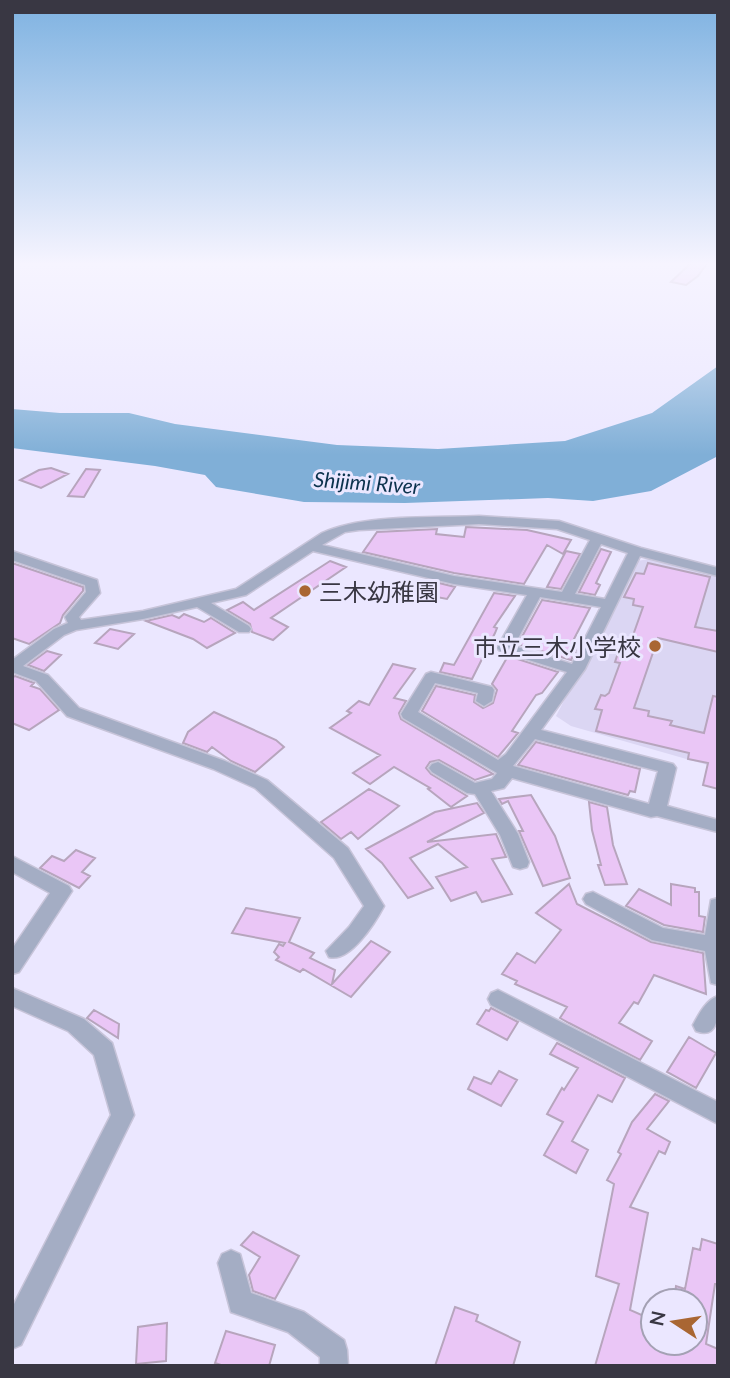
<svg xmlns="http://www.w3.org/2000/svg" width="730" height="1378" viewBox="0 0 730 1378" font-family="Lato,'Noto Sans JP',sans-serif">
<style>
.built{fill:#dbd6f3}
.water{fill:#80afd7}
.building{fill:#eac6f6;stroke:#b7a5bd;stroke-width:2}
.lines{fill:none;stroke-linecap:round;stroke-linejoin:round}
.minor-casing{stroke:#c7c4d9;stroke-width:3}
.minor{fill:#a4adc4;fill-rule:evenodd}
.poi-dot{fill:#a96633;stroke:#ebe7ff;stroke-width:2.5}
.labels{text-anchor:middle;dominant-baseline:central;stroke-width:6;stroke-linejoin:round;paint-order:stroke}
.far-water-label{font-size:21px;font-style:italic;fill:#0c324d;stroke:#ebe7ff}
.poi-label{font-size:24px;fill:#393743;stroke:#ebe7ff;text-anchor:start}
</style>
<rect width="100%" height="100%" fill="#ebe7ff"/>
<path class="built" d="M649,559L718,576V768L571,726L556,716L637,561Z"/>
<path class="water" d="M718,366V456L651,491L593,501L548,498L405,503L304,502L216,487L205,475L155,466L12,448V409L60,413H129L175,424L337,445L438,449L565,441L652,413Z"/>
<path class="building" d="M692,262H708L698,276L686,285L671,282Z
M51,468L68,474L41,488L20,480L39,470Z
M86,469L100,470L84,497L68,496Z
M466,527L527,530L571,540L563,554L547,545L524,584L454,573L363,552L377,532L437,529L436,534L464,537Z
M601,549L611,552L596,583L600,585L595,595L579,592Z
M566,551L580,554L561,589L547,587Z
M330,561L346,567L271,618L288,627L273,640L252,632L250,624L227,610L243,602L254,610Z
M12,563L83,587V591L63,615L60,623L29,644L12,638Z
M648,563L710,577L695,627L718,631V652L658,638L634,708L649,711L648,716L672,721L670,725L704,733L713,696L718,697V789L703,785L708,763L688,759L689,753L596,731L602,710L595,709L601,695L605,696L609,693L620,663L615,662L622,641H631L643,607L633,605L634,599L624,597L636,573L644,574Z
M435,582L455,587L447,599L426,595Z
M494,593L515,596L494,627L497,628L495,633L472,679L440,672L444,663L454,665Z
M542,600L590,608L574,639L572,644L578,646L571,660L518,644Z
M184,614L204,622L211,618L235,633L207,648L193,639L146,621L172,615L179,618Z
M110,629L134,634L118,649L95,643Z
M47,651L61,655L44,671L28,665Z
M508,656L558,672L542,693L536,695L512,731L518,733L498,757L422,711L436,686L475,695L474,702L483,708L493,703L497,690L492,684Z
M393,664L415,669L394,698L406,701L399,713L401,719L493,774L475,780L439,760L430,762L426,768L431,774L467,796L451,807L428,789L430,788L394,767L370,784L353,773L380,755L330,728L351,713L347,711L359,701L369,705Z
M15,676L34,683L31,686L40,689L59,710L29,730L12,723V678Z
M214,712L276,740L284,747L255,772L231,761L212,747L207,752L183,743L188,732Z
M536,742L640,769L635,792L630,791L628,795L518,765Z
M369,789L399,806L358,839L351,832L341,839L321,822Z
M531,795L555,836L570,878L543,886L519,831H523L508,801L502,804L499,799Z
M589,802L607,807L613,845L627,884L605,885L598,865H601L592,830Z
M477,803L484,813L427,842L496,834L506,857L492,859L512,894L482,902L476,892L451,901L436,877L467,867L438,844L410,858L433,888L408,898L382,863L366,849L435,812Z
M76,850L95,858L82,872L90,876L79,888L40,868L52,856L64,861Z
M569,884L577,904L651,942L703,953L706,994L654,975L638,1004L634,1002L619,1023L652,1041L640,1060L569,1023L560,1018L567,1007L515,984L517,981L502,974L517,953L535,963L561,930L536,913Z
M671,884L695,888V892H699V916L705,917L703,932L664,925L626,906L639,889L671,905Z
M246,908L300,918L289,942L314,953L310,958L335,970L332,984L371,941L390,952L351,997L303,969L300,972L276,960L279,957L274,952L279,944L283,946L285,943L232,933Z
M491,1008L518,1022L507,1040L477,1024L486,1010L489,1011Z
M94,1010L119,1024L118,1038L87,1018Z
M689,1037L716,1053L696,1088L667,1072Z
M557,1043L625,1078L612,1102L598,1095L572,1141L588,1150L576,1173L544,1155L563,1122L547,1114L562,1088L564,1090L578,1068L550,1054Z
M499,1071L517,1080L501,1106L468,1089L474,1077L491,1084Z
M655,1094L669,1101L647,1129L670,1142L665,1154L659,1151L630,1207L648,1213L630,1310L653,1320V1343H695V1301H674L676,1286L685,1289L693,1248L700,1250L702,1239L718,1244V1284H715L706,1344L718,1349V1366H595L619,1284L596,1276L614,1184L607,1180L621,1154L618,1152L632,1122Z
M253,1232L299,1256L275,1299L253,1291L249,1275L260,1257L241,1245Z
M455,1307L478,1315L476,1321L520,1342L513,1366H435Z
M167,1323L166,1361L136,1364L138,1327Z
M226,1331L275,1345L269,1366H224L215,1363Z"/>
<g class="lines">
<defs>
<path id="minor" d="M479,516L559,521L641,548L718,568V576L640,556L585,669L541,730L673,764L676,768L667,806L718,820V832L657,816L651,817L512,778L504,788L491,791L518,834L529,862L527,867L520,869L513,867L500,835L475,794L467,793L432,772L429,768L432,764L438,762L475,783L492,779L497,773L403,718L401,714L426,674L431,672L492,687L494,690L492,701L484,706L476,701L478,693L435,683L418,712L498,760L506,754L567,672L500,651L497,648L527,595L454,584L313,551L246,595L211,603L249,626L251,629L249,632H239L197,607L143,619L76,630L64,635L23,666L48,675L79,708L225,761L267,780L348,848L384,906C375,923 350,963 329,957L326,951L349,927L364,906L334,858L255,788L213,769L67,716L36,681L12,672V660L54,629L68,623L65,617L86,592L85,585L12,560V551L97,580L100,593L79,617L81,620L143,611L236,589L322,533C364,514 432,518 479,516ZM479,524L557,529L590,540L562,592L454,576L322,545L345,532L359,530ZM601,544L628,553L605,599L575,594ZM540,597L601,607L572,664L514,646ZM535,739L658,771L649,804L513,766Z
M12,856L69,886L72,891L19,972L12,974V949L50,893L12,872Z
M593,892L663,928L705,935L711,900L718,898V985L711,983L705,951L652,940L586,904L583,899L586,894Z
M12,988L84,1019L112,1043L134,1115L21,1345L12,1349V1308L111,1115L94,1055L68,1031L12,1006Z
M498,990L718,1102V1124L491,1005L488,999L491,993Z
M718,996C718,1012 720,1040 696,1031L693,1025C699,1014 706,1000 718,996Z
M231,1250L240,1254L251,1293L304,1312L344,1340L347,1350L348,1366H320V1357L288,1332L231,1312L218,1263L222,1254Z"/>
</defs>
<use href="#minor" class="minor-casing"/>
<use href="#minor" class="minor"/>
</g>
<linearGradient id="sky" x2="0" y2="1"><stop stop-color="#7eb2e1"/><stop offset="0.58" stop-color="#f6f4ff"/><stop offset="1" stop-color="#f6f4ff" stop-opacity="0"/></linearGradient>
<rect width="730" height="455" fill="url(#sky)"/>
<g class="poi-dot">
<circle cx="305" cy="591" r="7"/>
<circle cx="655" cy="646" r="7"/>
</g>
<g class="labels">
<g class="far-water-label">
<text transform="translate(367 482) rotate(4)">Shijimi River</text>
</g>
<g class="poi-label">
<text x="319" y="591">三木幼稚園</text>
<text x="641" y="646" text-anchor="end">市立三木小学校</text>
</g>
</g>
<rect width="730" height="1378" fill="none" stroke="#393743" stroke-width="28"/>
<g transform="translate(674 1322) rotate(282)"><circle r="33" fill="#ebe7ff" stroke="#a4a1b4" stroke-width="2"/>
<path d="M0-5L12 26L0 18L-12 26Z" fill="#a96633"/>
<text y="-10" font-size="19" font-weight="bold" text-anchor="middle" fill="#393743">N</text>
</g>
</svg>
